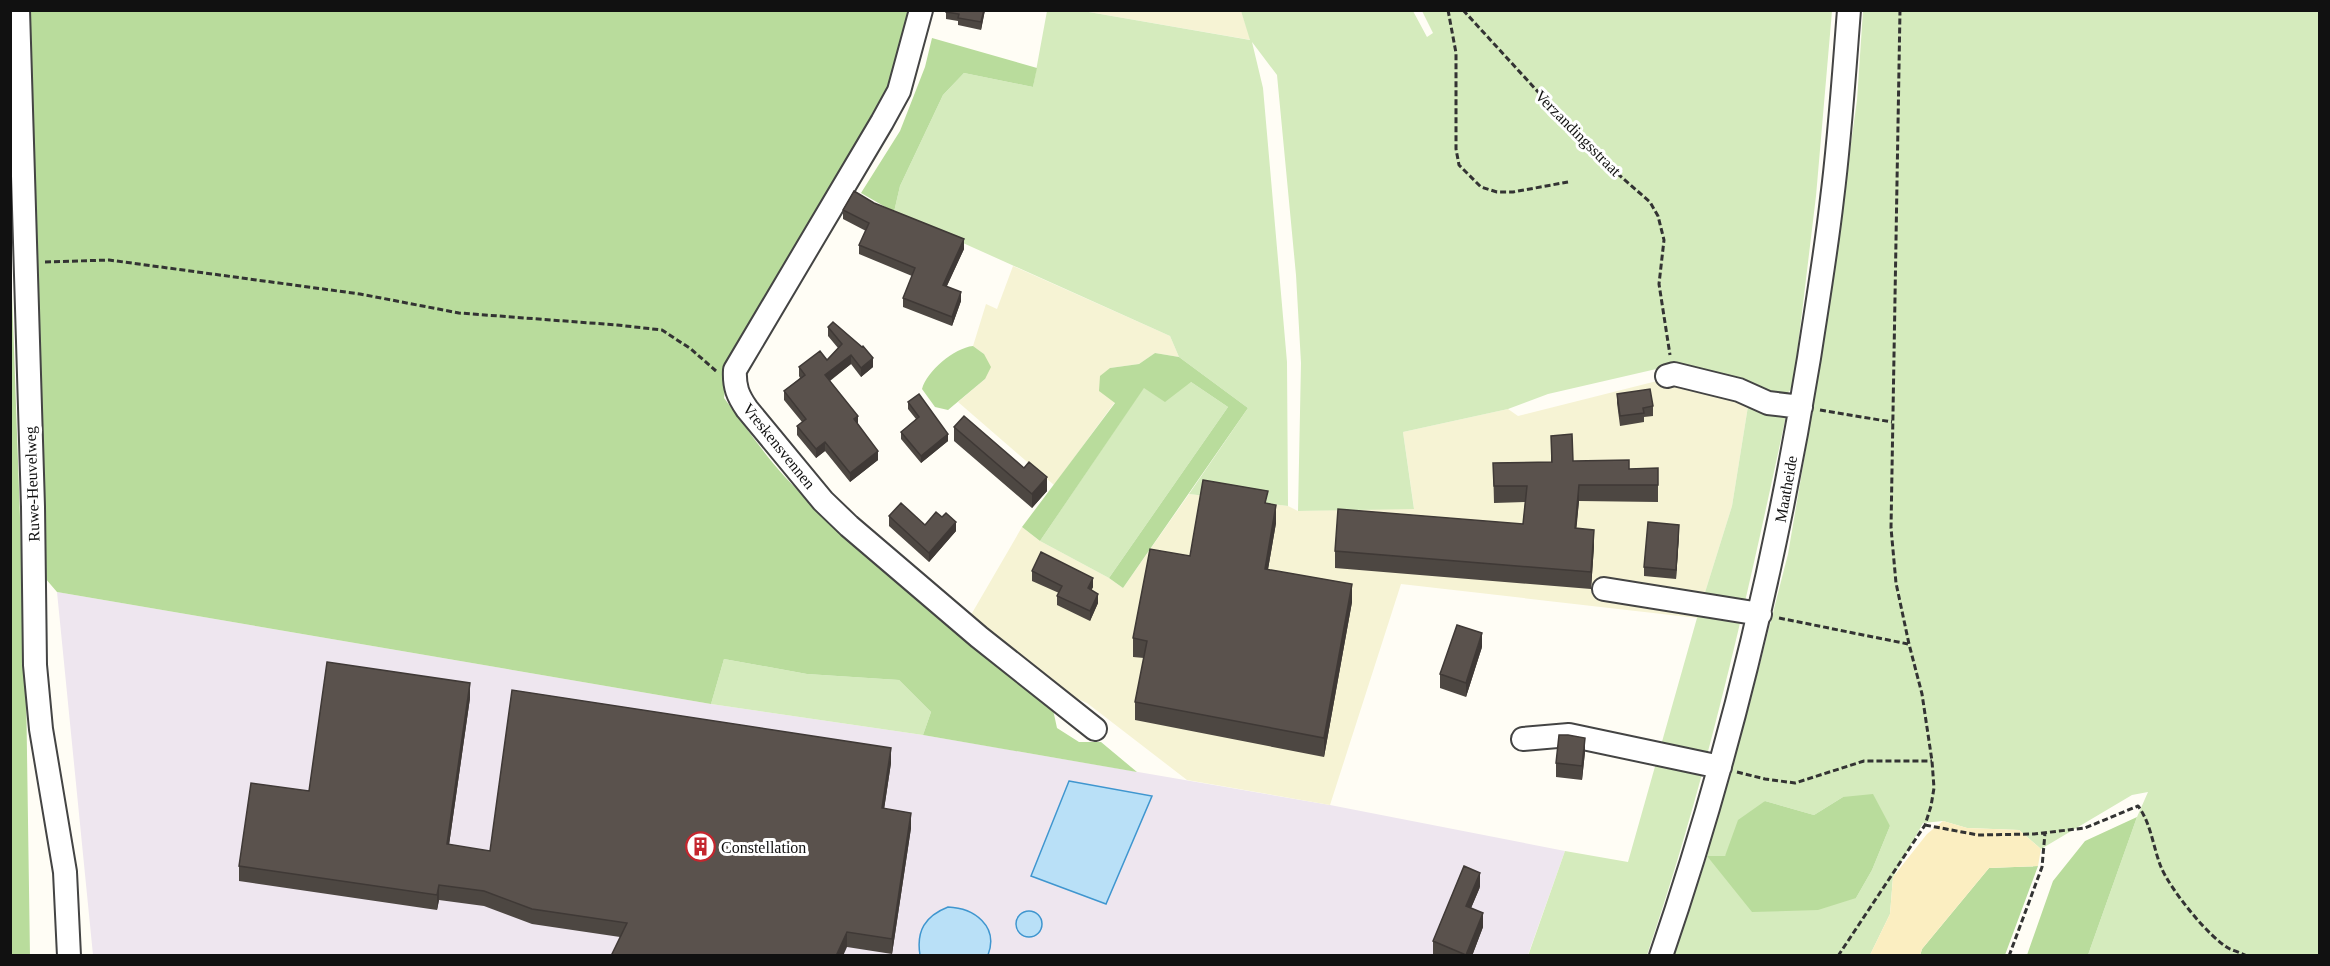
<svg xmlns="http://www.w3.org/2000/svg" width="2330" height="966" viewBox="0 0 2330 966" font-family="'Times New Roman',serif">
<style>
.industrial{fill:#eee6ef}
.farmland{fill:#f6f3d4}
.green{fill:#d5ebbd;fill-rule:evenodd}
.forest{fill:#b9dc9c}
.sand{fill:#fbeec1}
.water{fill:#b9e0f7;stroke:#3f96cf;stroke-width:1.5}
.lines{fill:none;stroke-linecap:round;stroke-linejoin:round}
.minor-casing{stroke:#444;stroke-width:26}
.path{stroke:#333;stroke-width:3;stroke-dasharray:6 3;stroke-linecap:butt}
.minor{stroke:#fff;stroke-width:22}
.wall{fill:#4d4742}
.shaded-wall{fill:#3f3936}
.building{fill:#5a524d;stroke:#3f3936;stroke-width:1.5}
.labels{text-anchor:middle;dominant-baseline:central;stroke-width:6;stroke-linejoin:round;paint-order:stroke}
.street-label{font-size:16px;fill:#111;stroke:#fff}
.poi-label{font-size:16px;fill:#111;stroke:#fff;text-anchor:start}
</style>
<rect width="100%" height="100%" fill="#fffdf5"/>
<path class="industrial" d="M57,592L711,704L923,735L1330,805L1565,851L1528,955H93Z"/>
<path class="farmland" d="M1083,11H1241L1251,40Z
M1013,266L1170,336L1179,357L1155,353L1139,364L1110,368L1115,402L1054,485L958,402L985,379L984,354L973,346L986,304L997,309Z
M1661,380L1749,400L1732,506L1697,618L1401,584L1330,805L1187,780L1087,703L1056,689L968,620L1022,527L1040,541L1109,578L1123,588L1189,494L1288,506L1298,511L1414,508L1403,432L1508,409L1518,416Z"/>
<path class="green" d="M1047,11H1083L1250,40L1241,11H1413L1427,37L1433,33L1422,11H1832L1816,196L1793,387L1783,398C1743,383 1708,366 1665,367L1548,394L1508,409L1403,432L1414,509L1298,511L1301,363L1296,275L1277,75L1252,42L1263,88L1287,362L1288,506L1189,494L1248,408L1179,357L1170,336L894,212L900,186L943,95L964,73L1033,87Z
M1863,11H2319V955H2088L2137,817L2148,792L2132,795L2041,849L2019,830L1967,828L1943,821L1923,823L1893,877L1890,914L1870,955L1674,956L1707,856L1714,825L1747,714L1788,554L1820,366L1857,100ZM1843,797L1890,826L1872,870L1856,898L1708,856H1725L1765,801L1814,815Z
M1191,382L1228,407L1109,578L1040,541L1144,387Z
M1749,400L1786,416C1747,598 1707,779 1647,955L1528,956L1565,851L1628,862L1697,618L1732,506Z
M724,659L807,674L899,680L931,712L923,735L711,704Z"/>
<path class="forest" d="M906,10L911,12L898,62L884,101L727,367L724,398C744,424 763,453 785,477C866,563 959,634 1052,705L1057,728L1079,742H1101L1137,772L923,735L931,712L899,680L807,674L724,659L711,704L57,592L45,578L29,11Z
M932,38L1037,68L1033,87L964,73L943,95L900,186L894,212L861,193L900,131L925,67Z
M10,238L26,685L30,956L10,955Z
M973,346L984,354L991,367L985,379L948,410L935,407L922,389C927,371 954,348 973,346Z
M1155,353L1179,357L1248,408L1123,588L1109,578L1228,407L1191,382L1165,402L1144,388L1040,541L1022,527L1115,403L1099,391L1100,376L1110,368L1139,364Z
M1873,794L1890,826L1872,870L1856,898L1818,910L1752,912L1707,856H1725L1738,820L1765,801L1814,815L1843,797Z
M2137,817L2088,955H2027L2053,881L2085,841Z
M2038,866L2005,955L1920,956L1922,949L1989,868Z"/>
<path class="sand" d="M1943,821L1967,828L2019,830L2041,849L2038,866L1989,868L1922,949L1920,955H1870L1890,914L1893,877L1927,834Z"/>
<path class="water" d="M1069,781L1152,796L1106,904L1031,876Z
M948,907C974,908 999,926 988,955H920C916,931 925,916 948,907Z
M1016 924a13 13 0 1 1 26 0a13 13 0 1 1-26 0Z"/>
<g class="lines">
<defs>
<path id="minor" d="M18,10L33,507L35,665L41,729L65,872L69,956
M921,10L899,91L882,122L735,370C734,387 738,396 747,409L823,501L849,526L979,637L1095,729
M1667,376L1674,374L1739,390L1768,403L1801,407
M1604,589L1760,614
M1523,739L1569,735L1720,767
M1661,956C1728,761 1776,561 1809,358C1817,305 1826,252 1832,199C1840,136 1844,73 1849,10"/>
</defs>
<use href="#minor" class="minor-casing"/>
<path class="path" d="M1448,10L1456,53V149L1459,165L1481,187L1497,192H1513L1568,182
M1463,10L1595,154L1650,202L1658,216L1664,240L1659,284L1670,355
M45,262L109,260L360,294L459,313L617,325L662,330L691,349L716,371
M1820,410L1892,422
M1779,618L1908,644
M1737,772L1765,779L1795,783L1864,761H1932
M1925,825L1978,835L2034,834L2085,828L2138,806C2151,823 2153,847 2161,867C2170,889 2209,938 2230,949C2235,951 2241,953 2247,956
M1838,956L1925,825L1931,806L1934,788L1932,761L1922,694L1909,644L1896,583L1891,528L1900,10
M2009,956L2042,867L2045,833"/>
<use href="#minor" class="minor"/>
</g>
<path class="wall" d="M946,10H985L981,30L958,25V21L946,19Z
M874,203L964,249L947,286L961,301L952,326L903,307V298L912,276L859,254V245L866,231L843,219V210Z
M828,327L873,367L861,377L851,364L830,381L858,424L878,460L850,482L825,451L816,458L797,435V426L802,422L784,400V391L800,378L799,376V367L827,360L838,348L828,336Z
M1617,394L1653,406V416L1644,417V422L1620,426L1617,403Z
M908,402L948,441L921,463L901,439V432L916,419L908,409Z
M954,427L1047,491L1032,508L954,441Z
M1551,436L1573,461L1629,469L1658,468V502L1579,501L1576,528L1594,546L1591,589L1335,568V551L1523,524L1525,502L1494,503L1493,463L1551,462Z
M1268,504L1276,523L1268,569L1352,602L1324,757L1135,720V702L1144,658L1133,657V638Z
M889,516L925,525L956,531L929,562L889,526Z
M1679,534L1676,579L1644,576V567Z
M1032,571L1093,587L1091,590L1098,603L1090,621L1057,605V596L1059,593L1032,581Z
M1482,647L1466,697L1440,688V674Z
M470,698L449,845L490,851L891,763L884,809L911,828L892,954L847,947L620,937L532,924L484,906L439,900L437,910L239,881V866Z
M1585,752L1582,780L1556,777V763Z
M1480,887L1471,908L1483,927L1472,956L1433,955V941Z"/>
<path class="shaded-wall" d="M984,10H985L981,30V22Z
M964,239V249L943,294V285Z
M961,292V301L952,326V317Z
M851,355V364L825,384V375Z
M873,358V367L861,377V368Z
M858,416V425L854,419Z
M948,434V441L921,463V456Z
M825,442V451L816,458V449Z
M878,451V460L850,482V473Z
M1047,477V491L1032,508V494Z
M1579,485V501L1575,545V528Z
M1276,505V523L1265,587V569Z
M956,522V531L929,562V553Z
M1679,525V534L1676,579V570Z
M1594,530V546L1591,589V572Z
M1093,578V587L1088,598V588Z
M1352,584V602L1324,757V738Z
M1098,594V603L1090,621V611Z
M1482,633V647L1466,697V683Z
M470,683V698L447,859V844Z
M1585,738V752L1582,780V766Z
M891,748V763L882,823V808Z
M911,813V828L892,954V939Z
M1480,873V887L1466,920V906Z
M439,885V900L437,910V895Z
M1483,913V927L1472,956H1466Z
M847,932V947L843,956H836Z"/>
<path class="building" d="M946,10H984L981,22L958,18L959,14L946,12Z
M854,191L874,203L964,239L943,285L961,292L952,317L903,298L915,268L859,245L869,223L843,210Z
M833,322L862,347L863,346L873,358L861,368L851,355L825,375L858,416L854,419L878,451L850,473L825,442L816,449L797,426L806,419L784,391L805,375L799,367L820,351L827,360L842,344L828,327Z
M1650,389L1653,406L1643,408L1644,413L1620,416L1617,394Z
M919,394L948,434L921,456L901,432L919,417L908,402Z
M964,416L1024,468L1029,462L1047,477L1032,494L954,427Z
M1572,434L1573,461L1629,460V469L1658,468V485H1579L1575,528L1594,530L1591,572L1335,551L1338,509L1523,524L1527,486H1494L1493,463L1552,462L1551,436Z
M1203,480L1268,491L1265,503L1276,505L1265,569L1352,584L1324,738L1135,702L1147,641L1133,638L1150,549L1190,556Z
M901,503L925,525L936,512L942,517L946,513L956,522L929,553L889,516Z
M1648,522L1679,525L1676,570L1644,567Z
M1041,552L1093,578L1088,588L1098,594L1090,611L1057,596L1062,586L1032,571Z
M1457,625L1482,633L1466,683L1440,674Z
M327,662L470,683L447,844L490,851L512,690L891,748L882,808L911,813L892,939L847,932L836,956H611L627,923L532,909L484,891L439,885L437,895L239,866L251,783L309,791Z
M1559,735H1568L1585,738L1582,766L1556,763Z
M1464,866L1480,873L1466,906L1483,913L1466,955L1433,941Z"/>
<defs>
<symbol id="building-ring" viewBox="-11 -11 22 22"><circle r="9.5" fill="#fff" stroke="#c4262e" stroke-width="1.5"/><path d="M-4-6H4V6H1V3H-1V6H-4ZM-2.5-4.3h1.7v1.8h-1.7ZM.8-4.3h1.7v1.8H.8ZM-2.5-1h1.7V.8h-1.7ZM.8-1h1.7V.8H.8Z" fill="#c4262e"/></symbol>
</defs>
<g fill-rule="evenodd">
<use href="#building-ring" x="684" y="830" width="33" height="33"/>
</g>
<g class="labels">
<g class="street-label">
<text transform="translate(1578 133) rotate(45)">Verzandingsstraat</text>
<text transform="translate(779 446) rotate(51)">Vreskensvennen</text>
<text transform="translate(32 484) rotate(-92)">Ruwe-Heuvelweg</text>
<text transform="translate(1786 489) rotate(-80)">Maatheide</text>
</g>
<g class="poi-label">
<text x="721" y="847">Constellation</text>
</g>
</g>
<rect width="2330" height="966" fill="none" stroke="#111111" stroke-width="24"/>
</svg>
